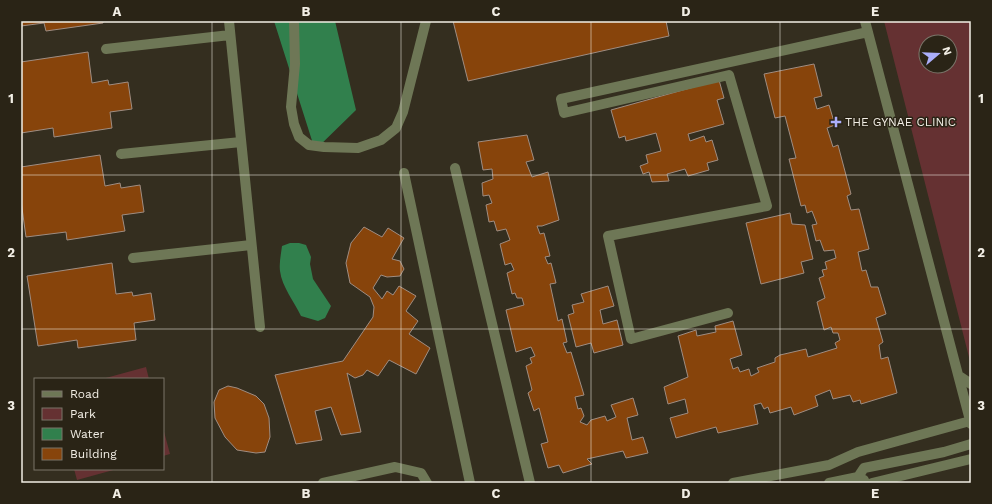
<svg xmlns="http://www.w3.org/2000/svg" width="992" height="504" viewBox="0 0 992 504" font-family="'Work Sans',sans-serif">
<style>
.green{fill:#653132;fill-rule:evenodd}
.water{fill:#31804d}
.building{fill:#87440b;stroke:#9f8d82}
.lines{fill:none;stroke-linecap:round;stroke-linejoin:round}
.minor{stroke:#6e7756;stroke-width:10}
.grid{fill:none;stroke:#f2eee5;stroke-width:1;stroke-opacity:0.55}
.poi-dot{fill:#acaffb;stroke:#2a2416;stroke-width:1.5}
.labels{text-anchor:middle;dominant-baseline:central;stroke-width:3;stroke-linejoin:round;paint-order:stroke}
.poi-label{font-size:12px;fill:#f2eee5;stroke:#2a2416;text-anchor:start}
.neatline{fill:none;stroke:#f2eee5;stroke-width:1.5}
.grid-label{font-size:13px;text-anchor:middle;font-weight:bold;fill:#f2eee5}
</style>
<rect width="100%" height="100%" fill="#342e1f"/>
<path class="green" d="M884,21H971V365ZM926,42H950V66H926Z
M146,367L149,379H102Z
M163,428L170,454L163,456Z
M74,469H117L77,480Z"/>
<path class="water" d="M274,21H335L356,110L315,150Z
M290,243H299L306,245L311,257L310,264L313,279L331,306L325,318L318,321L301,316C294,301 282,287 280,271C279,263 281,254 282,246Z"/>
<path class="building" d="M21,21H103V23L46,31L44,23L21,26Z
M453,21H666L669,36L468,81Z
M88,52L92,83L108,80L109,85L128,82L132,109L110,112L112,128L54,137L53,128L21,133V62Z
M814,64L822,96L814,98L817,109L829,105L835,125L827,128L833,147L838,145L851,194L847,196L851,210L859,209L869,249L858,252L862,271L866,270L871,287H878L886,314L876,318L883,342L879,345L881,359L888,357L897,393L861,404L860,400L853,402L850,395L833,399L830,390L815,396L818,406L794,415L791,407L770,413L768,407L764,409L761,403L754,405L758,424L718,433L716,427L676,438L670,418L688,413L685,399L668,404L664,387L688,377L678,336L696,330L697,336L716,332L715,326L733,321L742,355L730,359L733,369L738,367L740,372L749,369L751,376L759,372L757,368L775,362V358L780,355L806,349L808,357L837,348L835,343L840,340L838,333H833L831,327L824,330L817,302L825,298L819,278L824,276L822,270L827,269L825,262L836,258L834,250L824,251L820,240L816,241L812,225L817,224L812,211L807,213L805,205L801,206L789,159L796,158L785,116L775,118L764,74Z
M719,80L724,98L717,100L724,124L688,134L690,141L704,136L706,142L712,140L718,160L707,163L709,170L688,176L685,169L667,174L669,181L652,182L649,172L643,174L640,166L648,163L646,155L661,151L656,133L626,141L625,136L619,138L611,110Z
M527,135L534,160L526,162L532,177L548,172L559,220L542,226H537L540,234L544,233L550,256L545,257L548,264L551,263L556,283L550,284L558,321L562,319L567,342L563,343L567,353L571,352L584,395L575,397L578,409L581,408L584,416L580,422L587,425L591,420L605,416L607,421L616,417L611,405L633,398L638,415L627,418L632,440L643,437L648,453L626,458L623,451L587,459L592,464L563,473L559,465L548,468L541,444L548,442L539,408L534,411L528,393L532,390L526,366L532,363L530,358L535,356L531,347L516,352L506,310L524,305L522,298H517L515,293L512,294L507,273L514,270L511,263L505,265L500,244L510,240L506,229L497,231L494,221L489,222L486,205L492,203L489,195L483,196L482,183L493,179L492,169L483,170L478,142Z
M100,155L105,186L120,183L121,188L140,185L144,212L122,215L125,231L67,240L66,232L26,237L21,201V167Z
M790,213L792,224L805,225L813,259L801,262L804,273L761,284L746,223Z
M364,227L382,237L388,228L404,238L392,259L400,261L404,269L400,276L387,277L381,275L373,288L382,299L387,291L393,295L399,286L416,296L406,311L418,321L409,334L430,348L416,374L389,360L378,376L367,370L363,375L355,378L347,373L361,432L341,435L331,407L315,411L322,440L296,444L275,375L343,361L373,317L374,307L370,297L350,283L346,263L351,243Z
M112,263L116,294L132,292L133,296L151,293L155,320L134,323L136,340L78,348L77,340L38,346L27,276Z
M608,286L614,306L600,310L603,324L617,320L623,345L594,353L591,343L576,347L568,315L574,313L572,305L584,302L581,294Z
M228,386L237,388L256,396L264,404L269,418L270,437L265,452L256,453L237,450L225,437L215,418L214,402L219,390Z"/>
<g class="lines">
<path class="minor" d="M229,21L260,327
M294,21L295,64L291,107L294,124L299,137L309,145L324,147L358,148L381,140L396,128L403,112L426,21
M865,21L971,424
M106,49L230,35
M121,154L241,142
M455,168L530,483
M404,173L470,483
M133,258L251,245
M728,313L631,339L608,236L767,206L729,75L564,113L561,99L868,32
M959,376L971,384
M858,477L864,468L944,452L971,444
M323,483L395,467L421,473L427,483
M733,483L829,465L858,452L970,421
M829,483L858,477L864,480
M872,483L971,459"/>
</g>
<path class="grid" d="M212,21V483M401,21V483M591,21V483M780,21V483M21,175H971M21,329H971"/>
<path class="poi-dot" d="M834 116h4v4h4v4h-4v4h-4v-4h-4v-4h4z"/>
<g class="labels">
<g class="poi-label">
<text x="845" y="122">THE GYNAE CLINIC</text>
</g>
</g>
<rect width="992" height="504" fill="none" stroke="#2a2416" stroke-width="44"/>
<rect x="34" y="378" width="130" height="92" fill="#2a2416" stroke="#7a7569"/>
<rect x="42" y="391" width="20" height="6" fill="#6e7756" stroke="#7a7569"/>
<text x="70" y="398" font-size="12" fill="#f2eee5">Road</text>
<rect x="42" y="408" width="20" height="12" fill="#653132" stroke="#7a7569"/>
<text x="70" y="418" font-size="12" fill="#f2eee5">Park</text>
<rect x="42" y="428" width="20" height="12" fill="#31804d" stroke="#7a7569"/>
<text x="70" y="438" font-size="12" fill="#f2eee5">Water</text>
<rect x="42" y="448" width="20" height="12" fill="#87440b" stroke="#7a7569"/>
<text x="70" y="458" font-size="12" fill="#f2eee5">Building</text>
<g transform="translate(938 54) rotate(71)"><circle r="19" fill="#2a2416" stroke="#7a7569"/>
<path d="M0-3L7 15L0 10L-7 15Z" fill="#acaffb"/>
<text y="-6" font-size="11" font-weight="bold" text-anchor="middle" fill="#f2eee5">N</text>
</g>
<rect x="22" y="22" width="948" height="460" class="neatline"/>
<g class="grid-label">
<text x="117" y="16">A</text>
<text x="306" y="16">B</text>
<text x="496" y="16">C</text>
<text x="686" y="16">D</text>
<text x="875" y="16">E</text>
<text x="11" y="103">1</text>
<text x="981" y="103">1</text>
<text x="11" y="257">2</text>
<text x="981" y="257">2</text>
<text x="11" y="410">3</text>
<text x="981" y="410">3</text>
<text x="117" y="498">A</text>
<text x="306" y="498">B</text>
<text x="496" y="498">C</text>
<text x="686" y="498">D</text>
<text x="875" y="498">E</text>
</g>
</svg>
